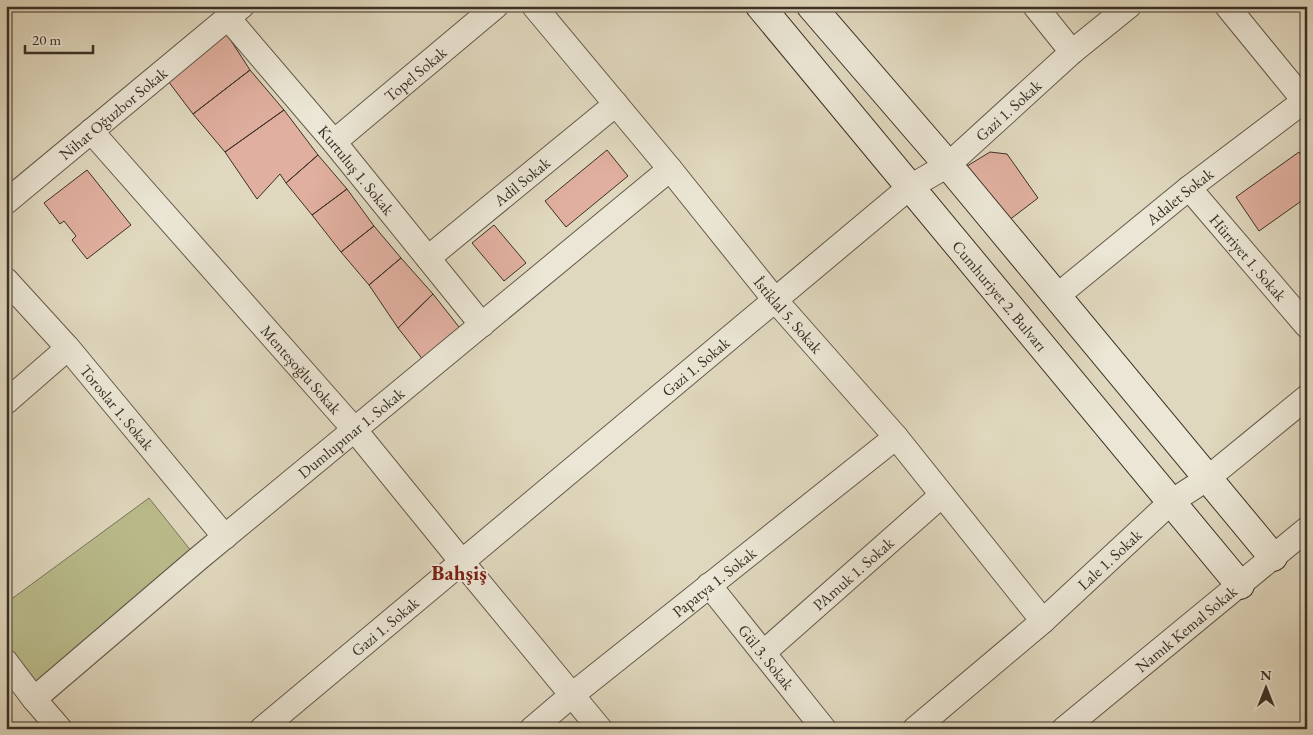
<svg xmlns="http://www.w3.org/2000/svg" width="1313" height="735" viewBox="0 0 1313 735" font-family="'EB Garamond',serif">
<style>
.green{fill:#babc8c;stroke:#7a7659}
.building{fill:#e0af9f;stroke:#3a3026}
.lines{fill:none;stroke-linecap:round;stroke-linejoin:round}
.minor-casing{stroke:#645a4c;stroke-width:26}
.secondary-casing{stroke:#3a3026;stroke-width:30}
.minor{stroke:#ebe6d5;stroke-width:24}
.secondary{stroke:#ebe6d5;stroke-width:28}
.labels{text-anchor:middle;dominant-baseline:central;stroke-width:4;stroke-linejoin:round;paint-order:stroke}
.street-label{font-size:16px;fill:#3a3026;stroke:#ebe6d5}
.district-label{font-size:21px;font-weight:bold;fill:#7a1f14;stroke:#ebe6d5}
</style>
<rect width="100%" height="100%" fill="#e0d8be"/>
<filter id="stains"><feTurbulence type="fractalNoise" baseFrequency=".004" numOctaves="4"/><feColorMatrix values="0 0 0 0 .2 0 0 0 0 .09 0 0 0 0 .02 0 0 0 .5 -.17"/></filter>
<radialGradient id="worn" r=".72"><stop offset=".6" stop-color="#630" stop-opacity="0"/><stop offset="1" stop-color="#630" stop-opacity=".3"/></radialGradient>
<path class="green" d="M149,498L196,557L37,691L6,651V603Z"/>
<path class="building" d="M226,33L250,70L193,114L168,81Z
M250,70L284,110L225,152L193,114Z
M284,110L318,155L286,183L280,174L257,199L225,152Z
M607,150L628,176L566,227L545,201Z
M990,152L1007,154L1038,198L1004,224L959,171Z
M1299,152L1307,162V197L1259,231L1236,197Z
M318,155L347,189L312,215L286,183Z
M87,170L131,225L87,259L72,240L76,236L64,221L60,224L44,203Z
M347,189L374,226L341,252L312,215Z
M494,225L526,263L504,281L472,243Z
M374,226L401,258L369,285L341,252Z
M401,258L433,294L398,328L369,285Z
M433,294L463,332L424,361L398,328Z"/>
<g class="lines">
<defs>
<g id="minor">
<path id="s1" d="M534,6L670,169L775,300L896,437L1043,621"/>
<path d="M1035,6L1072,52"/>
<path d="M1227,6L1307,104"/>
<path id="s2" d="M228,18L334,142L482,325"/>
<path id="s3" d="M91,131L354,429L462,562L600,729"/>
<path id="s4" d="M334,142L496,6"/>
<path id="s5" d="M1189,188L1307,326"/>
<path id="s6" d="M6,202L242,6"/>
<path id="s7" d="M428,258L616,104"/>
<path id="s8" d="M6,280L68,348L225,537"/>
<path id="s9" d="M1057,296L1189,188L1304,101"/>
<path d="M6,402L68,348"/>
<path id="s10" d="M709,585L824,729"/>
<path id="s11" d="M763,653L942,495"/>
<path d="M6,662L34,699L60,729"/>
<path id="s12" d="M34,699L199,558L670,169"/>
<path id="s13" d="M262,729L910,187L948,165L1072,52L1129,6"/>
<path id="s14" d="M532,729L572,695L896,437"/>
<path id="s15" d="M915,729L1043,621L1171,502L1208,478L1307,397"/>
<path id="s16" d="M1064,729L1307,529"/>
</g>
<g id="secondary">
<path id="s17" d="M760,6L1240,585"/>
<path d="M811,6L948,165L1273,557"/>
</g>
</defs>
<use href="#minor" class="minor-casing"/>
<use href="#secondary" class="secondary-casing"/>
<use href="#minor" class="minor"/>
<use href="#secondary" class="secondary"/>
</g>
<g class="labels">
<g class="street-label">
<text stroke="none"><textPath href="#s4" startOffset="106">Topel Sokak</textPath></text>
<text stroke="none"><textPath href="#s13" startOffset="970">Gazi 1. Sokak</textPath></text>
<text stroke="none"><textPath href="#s6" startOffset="139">Nihat Oğuzbor Sokak</textPath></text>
<text stroke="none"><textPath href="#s2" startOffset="199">Kurtuluş 1. Sokak</textPath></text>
<text stroke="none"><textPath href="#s7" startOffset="121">Adil Sokak</textPath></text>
<text stroke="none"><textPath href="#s9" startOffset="158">Adalet Sokak</textPath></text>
<text stroke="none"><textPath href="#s5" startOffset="91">Hürriyet 1. Sokak</textPath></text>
<text stroke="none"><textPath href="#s17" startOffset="376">Cumhuriyet 2. Bulvarı</textPath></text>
<text stroke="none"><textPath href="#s1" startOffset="400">İstiklal 5. Sokak</textPath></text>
<text stroke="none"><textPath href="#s13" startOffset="565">Gazi 1. Sokak</textPath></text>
<text stroke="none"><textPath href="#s3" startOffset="318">Menteşoğlu Sokak</textPath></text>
<text stroke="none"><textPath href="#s8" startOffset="169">Toroslar 1. Sokak</textPath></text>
<text stroke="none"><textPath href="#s12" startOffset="414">Dumlupınar 1. Sokak</textPath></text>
<text stroke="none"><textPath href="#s15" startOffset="258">Lale 1. Sokak</textPath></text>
<text stroke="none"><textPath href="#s11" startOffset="120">PAmuk 1. Sokak</textPath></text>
<text stroke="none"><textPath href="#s14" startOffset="234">Papatya 1. Sokak</textPath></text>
<text stroke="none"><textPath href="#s13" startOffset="160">Gazi 1. Sokak</textPath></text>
<text stroke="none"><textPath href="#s16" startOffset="158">Namık Kemal Sokak</textPath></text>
<text stroke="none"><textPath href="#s10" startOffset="92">Gül 3. Sokak</textPath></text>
</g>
<g class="district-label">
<text x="459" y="572">Bahşiş</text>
</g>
</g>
<rect width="1313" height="735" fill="none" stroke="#e0d8be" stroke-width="25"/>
<rect x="8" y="8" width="1298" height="720" fill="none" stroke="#3a3026" stroke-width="2.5"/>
<rect x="12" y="12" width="1288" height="710" fill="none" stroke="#3a3026"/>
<g transform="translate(1266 688)" stroke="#ebe6d5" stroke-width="4" paint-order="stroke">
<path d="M0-4L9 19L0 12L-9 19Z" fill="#3a3026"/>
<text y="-8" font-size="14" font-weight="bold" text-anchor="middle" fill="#3a3026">N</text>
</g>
<path d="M25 45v8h68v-8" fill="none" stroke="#3a3026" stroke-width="2.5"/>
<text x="32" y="45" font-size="15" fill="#3a3026" stroke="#ebe6d5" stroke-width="4" paint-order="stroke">20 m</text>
<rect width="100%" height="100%" filter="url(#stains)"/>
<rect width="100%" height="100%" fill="url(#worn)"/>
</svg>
